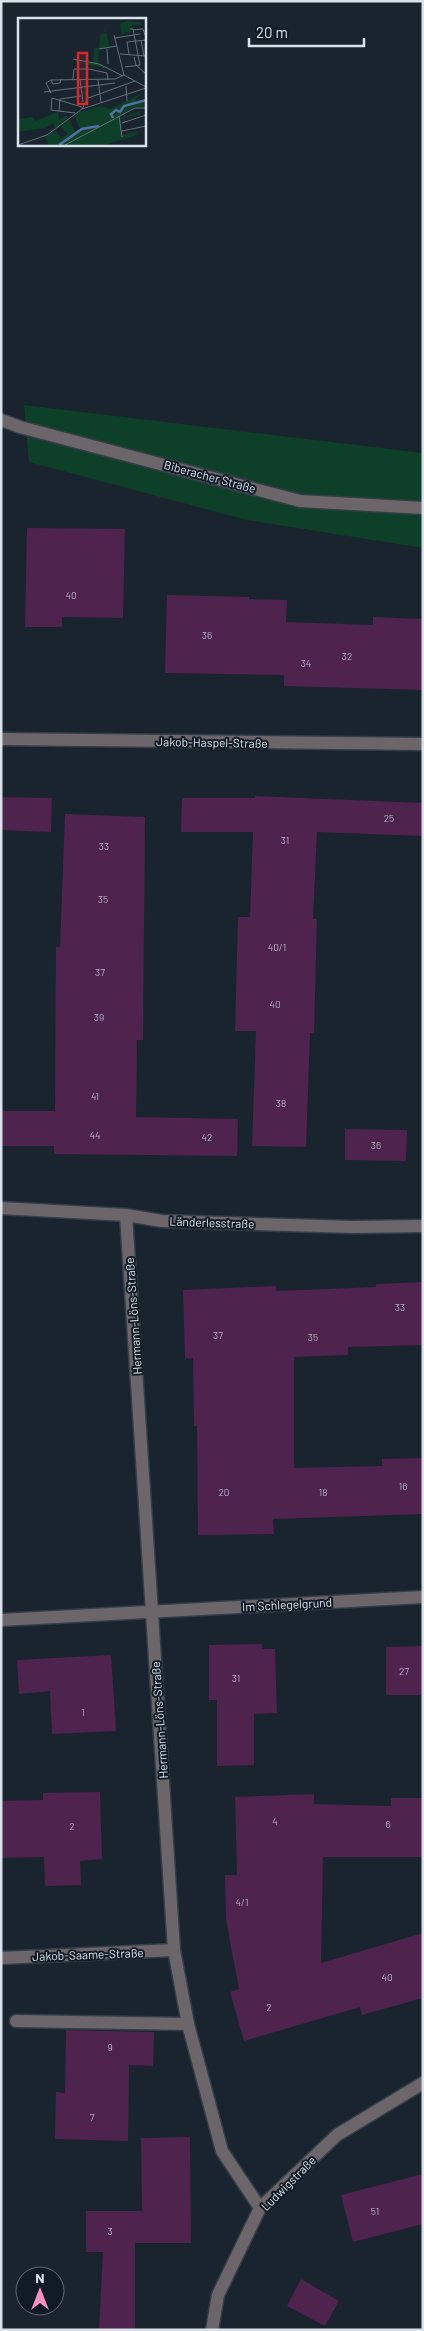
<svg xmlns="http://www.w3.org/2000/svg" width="424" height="2331" viewBox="0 0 424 2331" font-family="Barlow,sans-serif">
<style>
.green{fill:#0e3f28}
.building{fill:#4e234d}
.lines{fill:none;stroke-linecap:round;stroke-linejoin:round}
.minor-casing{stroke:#343e49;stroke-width:15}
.minor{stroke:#6c666b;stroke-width:12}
.labels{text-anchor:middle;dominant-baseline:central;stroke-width:4;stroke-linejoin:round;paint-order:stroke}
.number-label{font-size:10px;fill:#b7b2c2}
.street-label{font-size:12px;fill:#dae1e9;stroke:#101b25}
.inset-river{fill:none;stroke:#5170a4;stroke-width:2.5}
.inset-road{fill:none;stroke:#667079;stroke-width:1}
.view{fill:#d62828;fill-opacity:0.15;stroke:#d62828;stroke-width:2.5}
.inset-edge{fill:none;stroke:#dae1e9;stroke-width:2.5}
</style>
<rect width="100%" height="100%" fill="#19242f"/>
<path class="green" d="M24,405L423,453V548L247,520L29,462Z"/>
<path class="building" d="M27,528L125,529L123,618L62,617V627H25Z
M167,595L249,597V599L287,600L286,622L373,625V617L423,619V690L284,686V675L165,673Z
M255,796L423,803V836L317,832L313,919H317L314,1033H310L306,1147L252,1146L256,1031H235L238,917H250L253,832H181L182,798H255Z
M1,797L52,798L51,832L1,830Z
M65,814L145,817L143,1040H137L136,1117L238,1119L237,1156L54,1154V1146H1V1111H55L56,947H60Z
M345,1129L407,1130L406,1161L345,1160Z
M423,1282V1345L348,1347V1355L294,1357V1468L382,1466V1459L423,1458V1514L273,1519L274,1534L198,1535L197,1426H194L193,1358L185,1359L183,1290L276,1286V1291L376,1287V1284Z
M262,1644V1649H275L277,1713L254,1714V1765L217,1766V1700H209V1645Z
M423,1646V1695H386V1647Z
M111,1655L116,1731L52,1734L50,1691L19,1694L17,1660Z
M100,1792L102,1859L80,1861L81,1885L45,1886L44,1857L1,1858V1801L43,1800V1793Z
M314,1794V1804L391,1806V1798H423V1857H323L321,1963L423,1933V1998L362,2015L360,2007L244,2041L230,1992L239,1989L226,1920L225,1875H237L235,1797Z
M66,2030L154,2032L153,2066L129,2065L128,2141L55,2139L56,2092L65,2093Z
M190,2137L191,2243H135V2330H99L103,2252H86V2211H142L141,2138Z
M423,2174V2224L353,2242L341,2195Z
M301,2279L339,2301L325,2326L287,2306Z"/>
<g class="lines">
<defs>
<path id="minor" d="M1,420L20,427L300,501L423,508
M1,739L423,744
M1,1208L126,1215L162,1221L353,1227L423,1226
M126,1215L174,1950L188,2024L222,2151L260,2208
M1,1620L423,1597
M1,1958L174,1950
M16,2021L188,2024
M212,2330L218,2295L260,2208L337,2135L423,2083"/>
</defs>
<use href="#minor" class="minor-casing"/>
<use href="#minor" class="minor"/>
</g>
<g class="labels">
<g class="number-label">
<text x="71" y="595">40</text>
<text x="207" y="635">36</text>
<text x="347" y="656">32</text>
<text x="306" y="663">34</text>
<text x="389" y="818">25</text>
<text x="285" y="840">31</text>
<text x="104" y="846">33</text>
<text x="103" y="899">35</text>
<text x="277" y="947">40/1</text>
<text x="100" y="972">37</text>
<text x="275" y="1004">40</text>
<text x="99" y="1017">39</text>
<text x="95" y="1096">41</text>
<text x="281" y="1103">38</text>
<text x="95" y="1135">44</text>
<text x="207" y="1137">42</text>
<text x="376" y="1145">36</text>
<text x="400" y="1307">33</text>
<text x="218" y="1335">37</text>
<text x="313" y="1337">35</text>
<text x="403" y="1486">16</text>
<text x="224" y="1492">20</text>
<text x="323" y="1492">18</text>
<text x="404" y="1671">27</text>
<text x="236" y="1678">31</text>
<text x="83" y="1712">1</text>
<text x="275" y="1821">4</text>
<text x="388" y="1824">6</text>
<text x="72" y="1826">2</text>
<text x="242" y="1902">4/1</text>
<text x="387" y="1977">40</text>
<text x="269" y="2007">2</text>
<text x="110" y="2047">9</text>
<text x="92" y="2117">7</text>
<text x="375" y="2211">51</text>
<text x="110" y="2231">3</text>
</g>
<g class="street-label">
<text transform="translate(210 476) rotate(15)">Biberacher Straße</text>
<text transform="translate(212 742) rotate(1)">Jakob-Haspel-Straße</text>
<text transform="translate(212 1222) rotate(2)">Länderlesstraße</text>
<text transform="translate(133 1316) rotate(-94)">Hermann-Löns-Straße</text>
<text transform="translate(287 1604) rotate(-3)">Im Schlegelgrund</text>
<text transform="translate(159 1720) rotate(-94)">Hermann-Löns-Straße</text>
<text transform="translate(88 1954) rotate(-2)">Jakob-Saame-Straße</text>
<text transform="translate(288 2183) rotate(-45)">Ludwigstraße</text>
</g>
</g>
<g transform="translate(18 18)">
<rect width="128" height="128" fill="#19242f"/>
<path d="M109,3L123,4L124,7H114L112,14L104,16L102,6ZM86,6L92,30H81L80,45L87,50L60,45H75L76,30H81L82,17L87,15ZM126,74L117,82L118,85L127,82V89H117L101,98L102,100L122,93V96L103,101L104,117L118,113L122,116L86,127H31L27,119L38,112L43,120L50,116L42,109L51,101L57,114L62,111L56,97L58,95L83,88L92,91ZM40,94L41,102L48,97L50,99L37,111L35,105L27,110L0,114V101L15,99L17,103Z" fill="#0e3f28"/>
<path class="inset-river" d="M95,100L93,96L98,92L102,94L106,88L128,82M41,127L64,111L81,108"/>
<path class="inset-road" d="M115,12L125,11L128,20M96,17L106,57M97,20L122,16M123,22L126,38M81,31L99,28M89,31L90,46M102,36L128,38M111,36L109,24L128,22M116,39L118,47L128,56M55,41L81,46L105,58M107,49L122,47L115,11H112M106,57L128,69M55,61L56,51H71L89,55L90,62M33,62L35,66L42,65L43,61M62,62L65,84M80,62L83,84M108,68L109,83M26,74L97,65M33,75L28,65L33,62L97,61L106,57M64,91L70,80L117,63M41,94L42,81L63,78M57,95L33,92L34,80L64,89M101,98L104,119M104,105L128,97M104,113L128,108M0,127L29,117L64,91L128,70M47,127L117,90H128"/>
<path class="view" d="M60,35H69V86H60Z"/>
<rect width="128" height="128" class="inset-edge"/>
</g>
<rect width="424" height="2331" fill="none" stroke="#dae1e9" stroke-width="5"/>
<g transform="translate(40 2291)"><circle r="24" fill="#101b25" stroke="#616a73"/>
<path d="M0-4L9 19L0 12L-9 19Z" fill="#fb8fc4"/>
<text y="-8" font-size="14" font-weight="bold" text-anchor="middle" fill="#dae1e9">N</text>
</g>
<path d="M249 38v8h115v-8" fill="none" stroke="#dae1e9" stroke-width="2.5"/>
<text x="256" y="38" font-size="15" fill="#dae1e9" stroke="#101b25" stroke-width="4" paint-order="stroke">20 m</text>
</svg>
